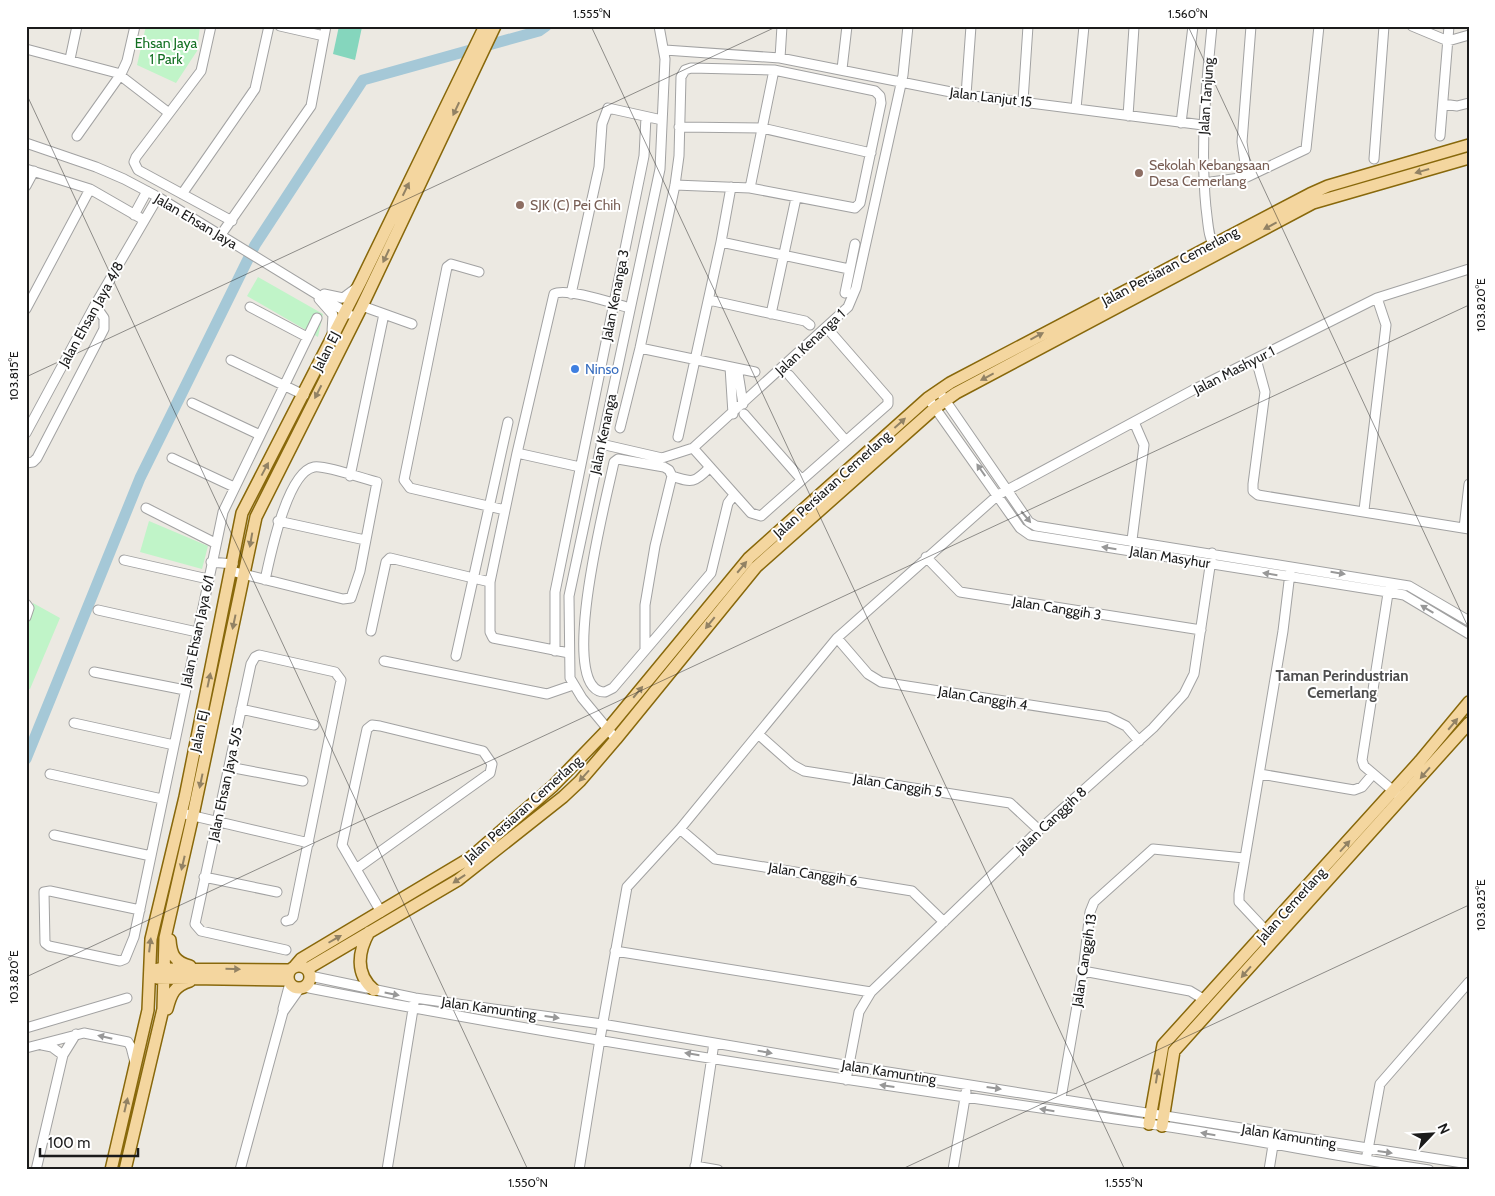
<svg xmlns="http://www.w3.org/2000/svg" width="1495" height="1196" viewBox="0 0 1495 1196" font-family="Cabin,sans-serif">
<style>
.park{fill:#c0f4c8}
.pitch{fill:#85d6bd}
.lines{fill:none;stroke-linecap:round;stroke-linejoin:round}
.river{stroke:#a5c8d7;stroke-width:11}
.minor-casing{stroke:#a2a2a2;stroke-width:11}
.major-casing{stroke:#88680b;stroke-width:14}
.minor{stroke:#fff;stroke-width:9}
.major{stroke:#f4d69f;stroke-width:11}
.oneway{fill:#928264}
.oneway2{fill:#989898}
.ticks{fill:none;stroke:#1b1b1b;stroke-width:1;stroke-opacity:0.45}
.education-dot{fill:#8d6e63;stroke:#fff;stroke-width:2}
.shop-dot{fill:#3f7fe0;stroke:#fff;stroke-width:2}
.labels{text-anchor:middle;dominant-baseline:central;stroke-width:4;stroke-linejoin:round;paint-order:stroke}
.park-label{font-size:14px;fill:#137022;stroke:#fff}
.street-label{font-size:14px;fill:#1b1b1b;stroke:#fff}
.education-label{font-size:14px;fill:#785e54;stroke:#fff;text-anchor:start}
.shop-label{font-size:14px;fill:#366cbe;stroke:#fff;text-anchor:start}
.neighbourhood-label{font-size:15px;font-weight:bold;fill:#4e4e4e;stroke:#fff}
.neatline{fill:none;stroke:#1b1b1b;stroke-width:2}
.ticks-label{font-size:12px;text-anchor:middle;fill:#1b1b1b}
</style>
<rect width="100%" height="100%" fill="#ece9e2"/>
<path class="park" d="M146,26H200L197,51L176,83L137,65Z
M258,277L323,314L318,337L247,296Z
M149,521L208,546L202,569L140,552Z
M33,603L60,618L30,689L26,688V627Z"/>
<path class="pitch" d="M339,26L362,27L355,60L333,54Z"/>
<g class="lines">
<path class="river" d="M26,759L140,478L255,245L363,80L539,31L546,26"/>
<defs>
<path id="minor" d="M211,26L201,71L136,157L134,162L138,170L232,221
M280,26L324,36
M1212,26C1206,87 1200,147 1206,208C1208,222 1208,237 1215,249
M1412,26L1448,41L1469,35
M26,49L117,73L169,113
M665,50L780,58L966,95L1203,125
M780,58L782,26
M70,59L77,26
M842,69L847,26
M966,95L971,26
M1023,101L1028,26
M1443,104L1457,106L1469,103
M1076,108L1084,26
M1128,116L1134,27
M1181,123L1193,26
M679,127L762,128L871,153
M77,136L121,74L127,61L135,26
M1440,136L1449,26
M26,143L96,167L124,179L158,197L349,314
M1374,159L1384,26
M26,169L90,189L144,220
M1247,177L1242,142L1251,26
M1204,183L1247,177L1306,149L1319,26
M26,186L34,171
M750,188L774,70
M182,194L255,89L269,26
M134,215L147,191
M220,236L311,106L326,26
M721,242L849,269
M479,272L451,264L447,267L404,480L410,488L505,510
M845,293L855,244
M324,294L343,298L355,289
M571,294L599,167L602,124L608,108L662,120
M319,299L333,315L332,332
M709,300L805,321L810,325
M362,306L412,324
M250,307L307,337
M26,309L90,189
M771,314L796,198
M640,348L755,372
M1256,359L1265,392L1253,484V491L1258,495L1469,529
M231,360L304,395
M730,367L733,414
M736,369L738,373L743,404
M789,375L846,441
M943,397L1029,522L1036,526L1409,586L1469,621
M928,398L1020,528L1030,535L1388,592L1404,595L1469,634
M192,403L260,435
M744,414L802,480
M620,428L640,348L675,185L679,156L681,77L685,70L691,68L774,70L875,91L880,96L881,103L860,203L855,208L750,188L675,185
M26,433L95,305L158,197
M678,437L721,242L731,187
M601,444L662,458L693,448L848,307L856,288L903,75L908,26
M693,448L751,513L761,516L888,404V398L827,328
M517,453L554,294C566,287 615,304 630,308
M172,458L234,487
M26,463L33,462L37,458L104,329V318L95,305
M710,467C695,483 692,483 672,476L669,470L664,467L618,459L614,462C608,492 555,692 605,692L613,688L711,573L728,503L734,495
M350,476L384,314
M146,508L215,543
M1364,510L1386,325L1377,298
M278,521L365,540
M1464,528L1469,484
M1132,540L1144,445L1134,422
M926,557L960,592L1201,630
M124,560L208,579
M211,562L233,564
M231,571L343,599L351,598L360,571L377,482C364,479 325,465 314,467C287,472 270,557 265,580
M1389,587L1362,760L1364,766L1397,794
M26,604L29,608L26,617
M98,610L197,632
M371,631L386,562L390,558L490,582
M837,638L868,674L881,682L1108,717L1126,726L1139,741
M645,650V605L655,546L672,476
M555,651V592L644,156L646,117
M569,653L493,638L490,632V582L517,453L580,467
M456,656L508,422
M384,661L547,694L573,685
M94,672L185,690
M241,709L314,725
M74,723L174,745
M758,734L793,765L804,771L1010,803L1039,830
M616,739L582,698L570,678L569,596L660,169L665,59L659,26
M229,767L303,781
M50,774L162,799
M1260,774L1354,790L1362,787L1373,774
M181,813L309,843
M680,829L715,859L912,891L944,922
M54,835L151,856
M356,869L490,773L492,764L483,751L380,726L372,725L367,729L342,845L381,912
M204,877L277,892
M140,910L50,891L44,892L45,943L49,946L120,961L125,959L134,937L223,512L317,318
M286,921L290,920L293,917L341,680L335,672L259,655L255,657L251,664L195,924L201,931L286,950
M1269,934L1239,902V894L1283,631L1290,573
M615,951L871,992
M1083,971L1190,991L1205,1000
M310,976L415,998L602,1024L850,1066L1469,1164
M304,987C588,1043 876,1084 1163,1126C1252,1139 1340,1157 1429,1170
M283,1009L290,983
M26,1028L127,998
M42,1045L52,1047L63,1055
M26,1048L84,1033L128,1042L131,1047L135,1063
M846,1080L859,1012L871,992L1039,830L1153,728L1184,694L1194,674L1212,553
M1061,1098L1083,971L1090,912L1094,902L1153,849L1244,858
M1367,1155L1380,1084L1469,982
M695,1166L718,1170
M36,1170L63,1055L76,1034
M240,1170L283,1012L300,988
M387,1170L414,1003
M579,1170L600,1039L627,887L680,829L837,638L998,495L1193,390L1377,298L1469,269
M695,1170L714,1043
M953,1170L966,1092
M1269,1170L1274,1139"/>
<path id="major" d="M369,932C358,952 355,974 374,990
M170,940C171,955 175,962 190,966
M288 977a11 11 0 1 1 22 0a11 11 0 1 1-22 0Z
M295,966L301,959L470,858L553,786L607,730L749,558L928,398L950,383L1310,194L1328,186L1469,145
M158,969L290,970
M307,969L458,880L563,797L580,781L616,739L756,567L935,408L956,393L1313,203L1469,158
M157,978L288,980
M167,1009C171,994 174,986 190,981
M1149,1124L1163,1045L1420,761L1469,702
M1162,1126L1174,1051L1469,723
M111,1170L148,1010L151,939L185,797L242,513L361,281L485,26
M125,1170L163,1009L165,938L193,815L256,517L362,306L495,26"/>
</defs>
<use href="#minor" class="minor-casing"/>
<use href="#major" class="major-casing"/>
<use href="#minor" class="minor"/>
<use href="#major" class="major"/>
</g>
<defs><path id="oneway-solid" d="M-6-.8H1V-3.2L6.5 0L1 3.2V.8H-6Z" transform="scale(1.25)"/></defs>
<g class="oneway">
<use href="#oneway-solid" transform="translate(456 109) rotate(115)"/>
<use href="#oneway-solid" transform="translate(1422 171) rotate(164)"/>
<use href="#oneway-solid" transform="translate(406 189) rotate(-64)"/>
<use href="#oneway-solid" transform="translate(1270 226) rotate(152)"/>
<use href="#oneway-solid" transform="translate(386 256) rotate(115)"/>
<use href="#oneway-solid" transform="translate(1037 336) rotate(-28)"/>
<use href="#oneway-solid" transform="translate(987 377) rotate(152)"/>
<use href="#oneway-solid" transform="translate(318 392) rotate(117)"/>
<use href="#oneway-solid" transform="translate(900 423) rotate(-42)"/>
<use href="#oneway-solid" transform="translate(265 469) rotate(-62)"/>
<use href="#oneway-solid" transform="translate(251 540) rotate(100)"/>
<use href="#oneway-solid" transform="translate(742 567) rotate(-50)"/>
<use href="#oneway-solid" transform="translate(234 622) rotate(102)"/>
<use href="#oneway-solid" transform="translate(710 623) rotate(129)"/>
<use href="#oneway-solid" transform="translate(209 680) rotate(-78)"/>
<use href="#oneway-solid" transform="translate(638 692) rotate(-50)"/>
<use href="#oneway-solid" transform="translate(1453 724) rotate(-50)"/>
<use href="#oneway-solid" transform="translate(1425 773) rotate(131)"/>
<use href="#oneway-solid" transform="translate(584 776) rotate(132)"/>
<use href="#oneway-solid" transform="translate(201 781) rotate(102)"/>
<use href="#oneway-solid" transform="translate(1345 846) rotate(-48)"/>
<use href="#oneway-solid" transform="translate(183 863) rotate(103)"/>
<use href="#oneway-solid" transform="translate(459 879) rotate(146)"/>
<use href="#oneway-solid" transform="translate(335 939) rotate(-30)"/>
<use href="#oneway-solid" transform="translate(150 945) rotate(-83)"/>
<use href="#oneway-solid" transform="translate(233 969) rotate(1)"/>
<use href="#oneway-solid" transform="translate(1246 972) rotate(131)"/>
<use href="#oneway-solid" transform="translate(1157 1076) rotate(-81)"/>
<use href="#oneway-solid" transform="translate(126 1105) rotate(-77)"/>
</g>
<g class="oneway2">
<use href="#oneway-solid" transform="translate(981 470) rotate(-125)"/>
<use href="#oneway-solid" transform="translate(1026 517) rotate(50)"/>
<use href="#oneway-solid" transform="translate(1109 548) rotate(-171)"/>
<use href="#oneway-solid" transform="translate(1338 573) rotate(9)"/>
<use href="#oneway-solid" transform="translate(1270 574) rotate(-171)"/>
<use href="#oneway-solid" transform="translate(1427 609) rotate(-149)"/>
<use href="#oneway-solid" transform="translate(392 994) rotate(11)"/>
<use href="#oneway-solid" transform="translate(552 1017) rotate(8)"/>
<use href="#oneway-solid" transform="translate(105 1037) rotate(-167)"/>
<use href="#oneway-solid" transform="translate(765 1052) rotate(10)"/>
<use href="#oneway-solid" transform="translate(692 1054) rotate(-171)"/>
<use href="#oneway-solid" transform="translate(887 1086) rotate(-172)"/>
<use href="#oneway-solid" transform="translate(994 1088) rotate(8)"/>
<use href="#oneway-solid" transform="translate(1047 1110) rotate(-171)"/>
<use href="#oneway-solid" transform="translate(1208 1134) rotate(-170)"/>
<use href="#oneway-solid" transform="translate(1385 1152) rotate(8)"/>
</g>
<path class="ticks" d="M591,26L1125,1170M1188,26L1469,629M26,93L528,1170M26,377L778,26M26,977L1469,305M900,1170L1469,905"/>
<g class="education-dot">
<circle cx="1139" cy="173" r="5"/>
<circle cx="520" cy="205" r="5"/>
</g>
<circle class="shop-dot" cx="575" cy="369" r="5"/>
<g class="labels">
<g class="park-label">
<text x="166" y="43">Ehsan Jaya<tspan x="166" dy="16">1 Park</tspan></text>
</g>
<g class="street-label">
<text transform="translate(1206 96) rotate(-86)">Jalan Tanjung</text>
<text transform="translate(991 97) rotate(7)">Jalan Lanjut 15</text>
<text transform="translate(196 221) rotate(31)">Jalan Ehsan Jaya</text>
<text transform="translate(1170 266) rotate(-28)">Jalan Persiaran Cemerlang</text>
<text transform="translate(615 295) rotate(-79)">Jalan Kenanga 3</text>
<text transform="translate(91 314) rotate(-61)">Jalan Ehsan Jaya 4/8</text>
<text transform="translate(810 342) rotate(-43)">Jalan Kenanga 1</text>
<text transform="translate(326 351) rotate(-63)">Jalan EJ</text>
<text transform="translate(1234 370) rotate(-27)">Jalan Mashyur 1</text>
<text transform="translate(603 434) rotate(-78)">Jalan Kenanga</text>
<text transform="translate(832 484) rotate(-42)">Jalan Persiaran Cemerlang</text>
<text transform="translate(1170 557) rotate(9)">Jalan Masyhur</text>
<text transform="translate(1057 608) rotate(9)">Jalan Canggih 3</text>
<text transform="translate(197 631) rotate(-78)">Jalan Ehsan Jaya 6/1</text>
<text transform="translate(983 698) rotate(9)">Jalan Canggih 4</text>
<text transform="translate(199 731) rotate(-78)">Jalan EJ</text>
<text transform="translate(225 784) rotate(-78)">Jalan Ehsan Jaya 5/5</text>
<text transform="translate(898 785) rotate(9)">Jalan Canggih 5</text>
<text transform="translate(523 809) rotate(-42)">Jalan Persiaran Cemerlang</text>
<text transform="translate(1051 820) rotate(-43)">Jalan Canggih 8</text>
<text transform="translate(813 874) rotate(9)">Jalan Canggih 6</text>
<text transform="translate(1291 905) rotate(-48)">Jalan Cemerlang</text>
<text transform="translate(1084 960) rotate(-81)">Jalan Canggih 13</text>
<text transform="translate(489 1008) rotate(8)">Jalan Kamunting</text>
<text transform="translate(889 1072) rotate(9)">Jalan Kamunting</text>
<text transform="translate(1289 1136) rotate(9)">Jalan Kamunting</text>
</g>
<g class="education-label">
<text x="1149" y="165">Sekolah Kebangsaan<tspan x="1149" dy="16">Desa Cemerlang</tspan></text>
<text x="530" y="205">SJK (C) Pei Chih</text>
</g>
<g class="shop-label">
<text x="585" y="369">Ninso</text>
</g>
<g class="neighbourhood-label">
<text x="1342" y="676">Taman Perindustrian<tspan x="1342" dy="17">Cemerlang</tspan></text>
</g>
</g>
<rect width="1495" height="1196" fill="none" stroke="#ffffff" stroke-width="55"/>
<g transform="translate(1432 1134) rotate(65)" stroke="#ffffff" stroke-width="4" paint-order="stroke">
<path d="M0-4L9 19L0 12L-9 19Z" fill="#1b1b1b"/>
<text y="-8" font-size="14" font-weight="bold" text-anchor="middle" fill="#1b1b1b">N</text>
</g>
<path d="M40 1148v8h98v-8" fill="none" stroke="#1b1b1b" stroke-width="2.5"/>
<text x="48" y="1148" font-size="15" fill="#1b1b1b" stroke="#ffffff" stroke-width="4" paint-order="stroke">100 m</text>
<rect x="28" y="28" width="1440" height="1140" class="neatline"/>
<g class="ticks-label">
<text x="592" y="18">1.555°N</text>
<text x="1188" y="18">1.560°N</text>
<text transform="translate(1481 305) rotate(-90)" y="4">103.820°E</text>
<text transform="translate(14 376) rotate(-90)" y="4">103.815°E</text>
<text transform="translate(1481 905) rotate(-90)" y="4">103.825°E</text>
<text transform="translate(14 977) rotate(-90)" y="4">103.820°E</text>
<text x="528" y="1187">1.550°N</text>
<text x="1124" y="1187">1.555°N</text>
</g>
</svg>
